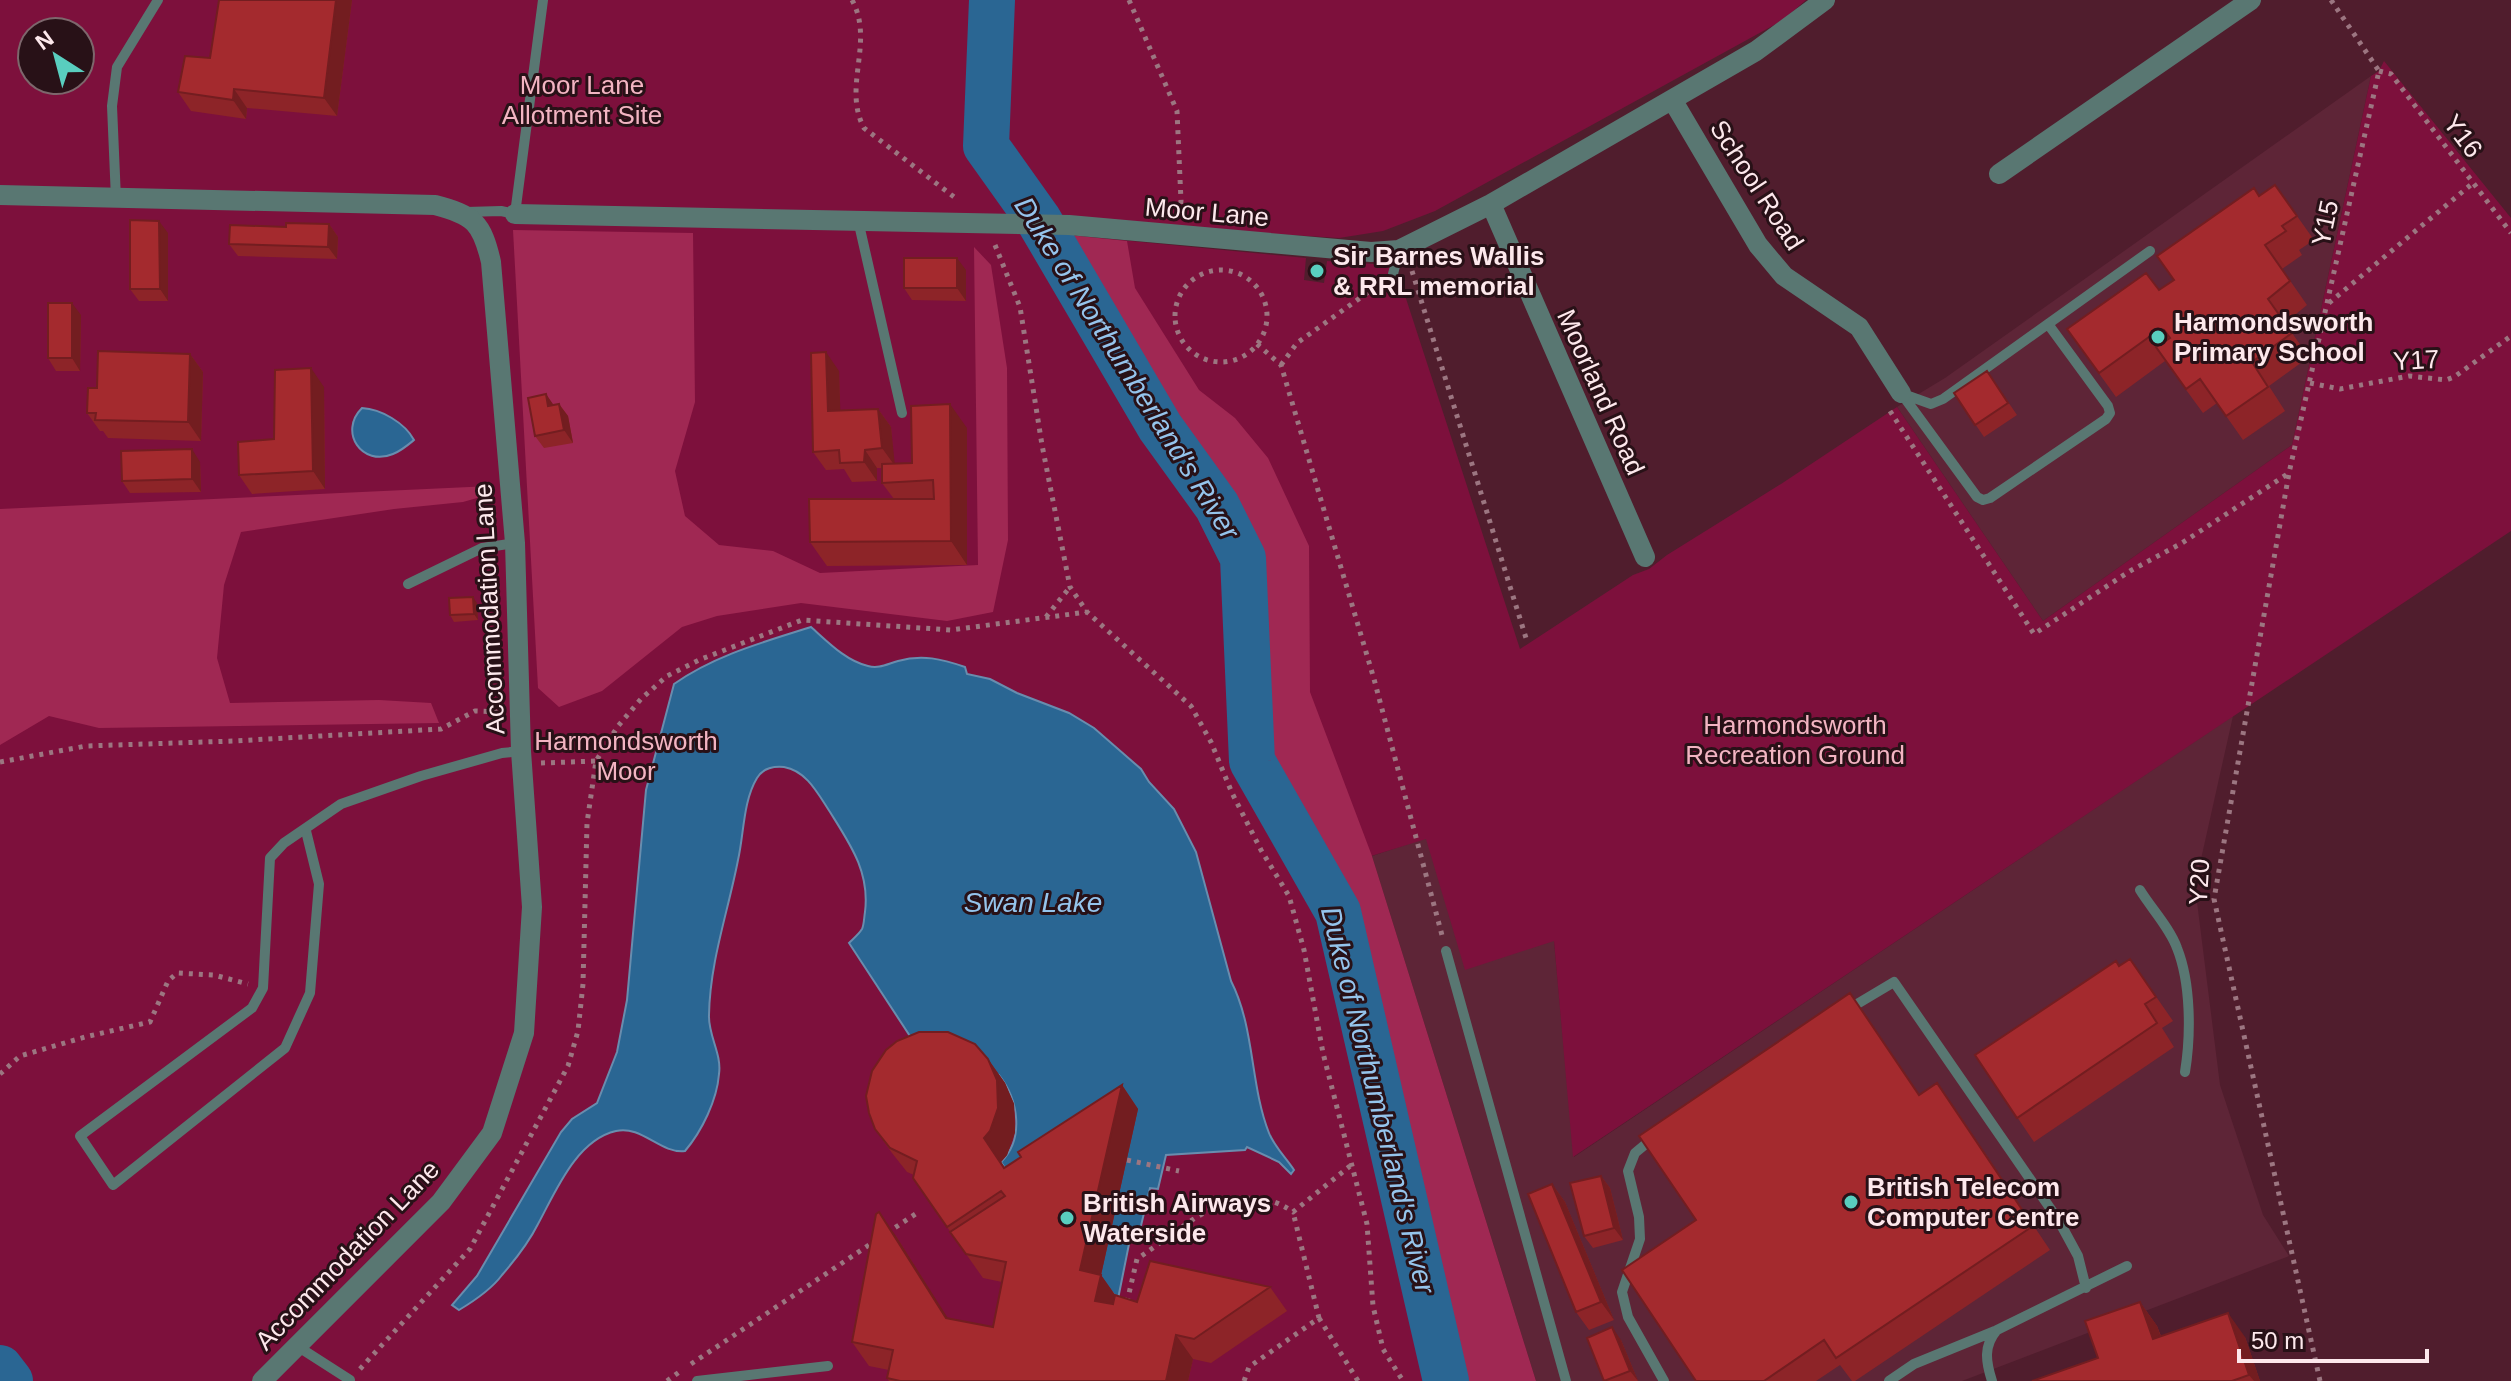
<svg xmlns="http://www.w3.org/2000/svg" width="2511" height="1381" viewBox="0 0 2511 1381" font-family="Helvetica,sans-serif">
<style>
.built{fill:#5e2537}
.green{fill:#7d103c;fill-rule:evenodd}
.forest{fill:#a02853}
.water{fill:#2a6693;stroke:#698dae;stroke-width:2}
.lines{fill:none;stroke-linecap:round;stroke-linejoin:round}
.river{stroke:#2a6693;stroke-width:46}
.path{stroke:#9c7681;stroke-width:5;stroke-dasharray:4 6;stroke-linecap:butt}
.service{stroke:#597772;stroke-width:10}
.minor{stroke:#597772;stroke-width:20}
.wall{fill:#8d2428}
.shaded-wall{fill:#731d20}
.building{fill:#a42a2e;stroke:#731d20;stroke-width:2}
.poi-dot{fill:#59cebf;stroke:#281117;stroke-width:3}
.labels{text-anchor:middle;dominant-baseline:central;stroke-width:6;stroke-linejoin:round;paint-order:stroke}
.park-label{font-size:26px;fill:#f3b4c2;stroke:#281117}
.street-label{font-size:26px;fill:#fde8ec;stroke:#281117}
.poi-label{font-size:26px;font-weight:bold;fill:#fde8ec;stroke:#281117;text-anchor:start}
.water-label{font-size:28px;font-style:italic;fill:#95c4ec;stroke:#281117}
</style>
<rect width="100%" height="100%" fill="#501d2d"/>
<path class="built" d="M2371,76L2292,445L2043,621L1897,407L1945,378Z
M2233,716L2195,886L2220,1085L2263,1215L2289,1256L1962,1381H1536L1372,856L1426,838L1554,941L1574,1157Z"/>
<path class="green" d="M0,0H1806L1783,20L1435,211L1383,231L1339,238L1038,219L1160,427L1217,506L1243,558L1252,761L1338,912L1446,1381H0ZM32,32H80V80H32Z
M2384,61L2511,218V531L1573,1157L1554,941L1465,970L1426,839L1326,870L1266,758L1257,556L1236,515L1145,375L1059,234L1306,258L1304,280L1324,283L1327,261L1389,265L1399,277L1520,649L1633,575L1649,569L1667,555L1781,484L1897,407L2043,621L2292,445L2371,76L2379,71Z"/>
<path class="forest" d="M513,230L693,233L695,402L675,471L685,516L719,545L773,551L820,573L978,565L974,247L991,265L1007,368L1008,540L993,612L947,621L801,603L717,616L682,627L602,691L559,707L538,688Z
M1059,234L1127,241L1135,288L1199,390L1235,418L1268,458L1309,546L1310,692L1372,856L1536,1381H1455L1345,911L1266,758L1257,556L1236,515L1145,375Z
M491,486L484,496L463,502L394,509L241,532L224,585L217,658L230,703L379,700L431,703L439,723L99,728L49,716L0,745V509Z"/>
<path class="water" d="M362,408C381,409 405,423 414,440C408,445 401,451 393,454C362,467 338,432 362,408Z
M811,627C828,642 846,661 868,666C879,669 887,664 898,661C922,654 942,659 965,667L967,674L990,679L1017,693L1069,713L1094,728L1141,769L1149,782L1174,809L1196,852L1231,981C1255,1028 1250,1085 1269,1133C1274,1146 1286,1158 1294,1170L1291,1174L1279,1162L1247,1147L1245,1150L1166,1155L1158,1189L1150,1188L1140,1230L1132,1229L1118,1299L1021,1193L1001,1162C1025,1138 1018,1099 999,1075L925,1059L849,943C853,939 859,934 862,929C864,925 864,918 865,912C870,872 850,844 830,812C818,794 807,771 784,767C773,766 763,768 757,778C743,801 744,834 738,860C728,912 710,961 709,1015C708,1035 722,1054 719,1074C717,1100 702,1131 685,1151C660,1154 642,1125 616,1131C576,1140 555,1193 538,1224C529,1242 515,1260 502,1275C491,1290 474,1301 459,1310L452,1305L477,1276L561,1132L572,1119L597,1103L617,1052L627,1000L646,790L674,684C715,655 764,642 811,627Z"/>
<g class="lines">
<path class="river" d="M992,0L986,146L1038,219L1160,427L1217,506L1243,558L1252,761L1338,912L1446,1381
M0,1368L10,1381"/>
<path class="path" d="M852,0C875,42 842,87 864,128L958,200
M1129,0L1177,111L1181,201L1179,215
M2331,0L2379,71
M2379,71L2391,74L2511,233
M995,245L1020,307L1042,445L1070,587L1087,612L1191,706L1211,742L1232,793L1261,850L1289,896L1304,950L1323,1053L1367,1224L1373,1306L1383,1349L1403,1381
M1175 316a46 46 0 1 1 92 0a46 46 0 1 1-92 0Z
M1412,271L1526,638
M2329,303L2473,183
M1257,344L1281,365L1374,679L1443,939
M1281,365L1297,343L1381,283
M2310,383L2340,389L2409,376L2446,380L2454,377L2511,336
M1890,411L2034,634L2130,571L2182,543L2289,473
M1046,617L1070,587
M0,762L86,746L234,741L441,729L475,711L499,712
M541,763L596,761
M0,1074L20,1056L85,1037L150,1022L168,981L177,973L214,975L248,984
M1127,1160L1179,1171
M887,1233L917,1213
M1127,1302L1137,1259C1184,1228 1237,1172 1293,1212L1350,1166
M1319,1318L1358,1381
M691,1364L875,1241
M360,1369L470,1249L568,1066L578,1031L583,984L587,823L596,761L618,726L641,699L667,676L699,660L802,620L951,630L1087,612
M667,1381L682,1370
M1244,1381L1249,1367L1319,1318L1293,1212
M2320,1381L2214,899L2289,473L2379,71"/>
<path class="service" d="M116,199L112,106L117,67L158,0
M466,212L501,211L515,214L543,0
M858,220L902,413
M1393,274L1399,250
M1901,393L1977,497L1983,500L1990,498L2106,419L2110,413L2108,406L2048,324
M1903,394L1931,404L1943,399L2150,251
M408,584L482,548L515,543
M306,831L319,884L310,993L285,1048L113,1185L80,1136L252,1008L263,988L270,858L284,843L341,804L421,776L502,753L521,751
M2140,890C2151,908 2170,928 2177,948C2191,983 2191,1035 2185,1072
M1446,951L1566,1381
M1847,1010L1894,982L2059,1221L2078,1256L2086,1288
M1653,1138L1635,1153L1628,1171L1639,1217L1640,1239L1622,1292L1628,1317L1664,1381
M297,1346L350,1380
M697,1381L828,1366
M1889,1381L1914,1364L1995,1331
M1992,1381C1986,1362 1983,1346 1997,1330L2127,1266"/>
<path class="minor" d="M1673,101L1758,245L1784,276L1859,327L1901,393
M1999,174L2251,0
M0,195L435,205C474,215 482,223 491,262L515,543L521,751L532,907L524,1033L492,1133L441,1202L262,1381
M1491,204L1645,557
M515,214L1069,225L1371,252L1399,250L1491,204L1756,51L1825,0"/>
</g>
<path class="wall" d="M352,0L337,116L247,108L246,119L191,111L178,92L210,58Z
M2275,185L2314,240L2299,250L2302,255L2282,269L2307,305L2285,323L2309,357L2269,386L2285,411L2243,440L2217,403L2203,413L2165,361L2116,397L2067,329L2159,290L2174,280L2259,196Z
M329,224L338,237L337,259L238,256L229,244Z
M168,233V301H139L130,289Z
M966,270V301L912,300L904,288Z
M81,315L80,371H56L48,358Z
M190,354L203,372L201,441L108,438L103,431H100L87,413L97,388Z
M839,371L840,411L878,409L891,427L894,464L912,463L967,428V565L827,566L810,542L894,499L882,483V468H877V481L852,482L844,469L826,470L813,452Z
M1987,371L2017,415L1984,437L1954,393Z
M324,387L325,489L252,494L239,475Z
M546,394L553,405L559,404L568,416L573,443L544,448L535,436Z
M200,462L201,492L130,493L122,481Z
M477,603L478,620L454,622L450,615Z
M2130,959L2173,1021L2162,1028L2174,1047L2034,1142L1975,1055Z
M1867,1017L1919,1095L1954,1107L2050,1250L1855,1381H1852L1840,1365L1816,1381H1696V1220Z
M988,1059L1005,1083L1014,1104L1015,1132L1007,1155L1001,1162L1005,1168L1122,1085L1138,1109L1101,1275L1115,1295L1137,1302L1270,1287L1287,1311L1211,1363L1193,1359L1188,1381H889L887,1378L889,1370L869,1366L852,1342L896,1236L948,1319L993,1327L1002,1282L983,1278L947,1227L914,1175L907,1172L892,1153L875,1129Z
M1601,1176L1610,1188L1623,1240L1593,1248L1584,1236Z
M1552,1184L1565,1202L1614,1320L1589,1330L1576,1312Z
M2140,1302L2157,1326L2161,1336L2245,1337L2260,1381H2032L2098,1358Z
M1621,1340L1638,1381H1604Z"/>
<path class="shaded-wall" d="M336,0H352L337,116L324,98Z
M234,89L247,108L246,119L233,100Z
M159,221L168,233V301L160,289Z
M329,224L338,237L337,259L328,247Z
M957,258L966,270V301L957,288Z
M72,303L81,315L80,371L72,358Z
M826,352L839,371L841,430L828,411Z
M190,354L203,372L201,441L188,422Z
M311,368L324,387L325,489L313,471Z
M546,394L555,407L548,406Z
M559,404L568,416L573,443L564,430Z
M950,404L967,428V565L951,541Z
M878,409L891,427L895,466L882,448Z
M192,449L200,462L201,492L192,479Z
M865,450L877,468V481L864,462Z
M473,597L477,603L478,620L474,614Z
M988,1059L1005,1083L1014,1104L1015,1132L1007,1155L1001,1162L1021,1193L984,1138Z
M1122,1085L1138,1109L1101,1275L1118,1299L1112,1325L1095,1301L1080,1270Z
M1601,1176L1610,1188L1623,1240L1614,1228Z
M1552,1184L1565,1202L1614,1320L1601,1302Z
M879,1212L896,1236L963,1342L946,1318Z
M2140,1302L2157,1326L2170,1363L2153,1339Z
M2228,1313L2245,1337L2260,1381H2254L2249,1375Z
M1612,1327L1621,1340L1638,1381L1630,1371Z
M1176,1335L1193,1359L1188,1381H1166Z"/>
<path class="building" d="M219,0H336L324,98L234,89L233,100L178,92L185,56L210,58Z
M2275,185L2297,216L2282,226L2286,231L2265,245L2290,281L2268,299L2292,333L2252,362L2268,387L2226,416L2200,379L2186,389L2156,347L2170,338L2164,330L2160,329L2099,373L2067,329L2146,273L2159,290L2174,280L2157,256L2254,188L2259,196Z
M130,220L159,221L160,289H130Z
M286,223L329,224L328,247L229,244L230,225L286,227Z
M904,258H957V288H904Z
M48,303H72V358H48Z
M98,351L190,354L188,422L95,420L96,413H87L88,388H97Z
M826,352L828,411L878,409L882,448L865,450L864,462L840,463L839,450L813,452L811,353Z
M311,368L313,471L239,475L238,442L274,439L275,370Z
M1987,371L2008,403L1975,425L1954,393Z
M546,394L548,406L559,404L564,430L535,436L528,398Z
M950,404L951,541L810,542L809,499H934L933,480L882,483V464L912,463L911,406Z
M192,449V479L122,481L121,451Z
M473,597L474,614L450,615L449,598Z
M2130,959L2156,997L2145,1004L2157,1023L2017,1118L1975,1055L2116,961L2119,966Z
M1850,993L1919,1095L1937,1083L2033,1226L1836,1358L1824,1340L1764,1381H1696L1622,1270L1696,1220L1639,1136Z
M919,1032H948L975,1044L988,1059L997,1080L998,1108L990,1131L984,1138L1004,1168L1021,1157L1018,1152L1122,1085L1080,1270L1101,1275L1095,1301L1113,1304L1115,1295L1137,1302L1150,1261L1270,1287L1194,1339L1176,1335L1166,1381H900L887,1378L893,1350L852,1342L876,1214L879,1212L946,1318L993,1327L1006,1262L966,1254L950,1232L1005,1196L1001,1191L947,1227L913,1178L917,1161L890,1148L875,1129L869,1113L866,1096L872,1071L886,1050L897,1041Z
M1601,1176L1614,1228L1584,1236L1570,1183Z
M1552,1184L1601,1302L1576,1312L1528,1194Z
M2140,1302L2153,1339L2228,1313L2249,1375L2232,1381H2032L2098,1358L2085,1321Z
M1612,1327L1630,1371L1604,1381L1587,1338Z"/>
<g class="poi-dot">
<circle cx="1317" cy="271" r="8"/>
<circle cx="2158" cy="337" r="8"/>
<circle cx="1851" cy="1202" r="8"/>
<circle cx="1067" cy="1218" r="8"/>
</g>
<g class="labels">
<g class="park-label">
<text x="582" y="85">Moor Lane<tspan x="582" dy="30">Allotment Site</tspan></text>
<text x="1795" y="725">Harmondsworth<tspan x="1795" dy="30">Recreation Ground</tspan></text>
<text x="626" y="741">Harmondsworth<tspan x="626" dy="30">Moor</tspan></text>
</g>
<g class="street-label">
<text transform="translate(2463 136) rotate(53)">Y16</text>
<text transform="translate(1757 185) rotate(57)">School Road</text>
<text transform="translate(1207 212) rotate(5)">Moor Lane</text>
<text transform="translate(2325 223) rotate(-78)">Y15</text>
<text transform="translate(2416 360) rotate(-3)">Y17</text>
<text transform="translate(1601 392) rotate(66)">Moorland Road</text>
<text transform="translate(489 609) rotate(-93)">Accommodation Lane</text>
<text transform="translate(2199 882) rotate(-87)">Y20</text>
<text transform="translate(347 1255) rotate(-46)">Accommodation Lane</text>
</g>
<g class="poi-label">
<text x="1333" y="256">Sir Barnes Wallis<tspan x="1333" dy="30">&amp; RRL memorial</tspan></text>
<text x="2174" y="322">Harmondsworth<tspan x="2174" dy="30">Primary School</tspan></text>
<text x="1867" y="1187">British Telecom<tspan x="1867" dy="30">Computer Centre</tspan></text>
<text x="1083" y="1203">British Airways<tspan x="1083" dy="30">Waterside</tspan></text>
</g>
<g class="water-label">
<text transform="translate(1127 368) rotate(58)">Duke of Northumberland's River</text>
<text x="1033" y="902">Swan Lake</text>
<text transform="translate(1378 1100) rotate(76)">Duke of Northumberland's River</text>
</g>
</g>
<g transform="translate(56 56) rotate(324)"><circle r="38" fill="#281117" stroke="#7d676c" stroke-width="2"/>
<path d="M0-6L14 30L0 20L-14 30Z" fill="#59cebf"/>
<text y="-12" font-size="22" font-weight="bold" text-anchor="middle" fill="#fde8ec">N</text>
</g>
<path d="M2239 1349v12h188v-12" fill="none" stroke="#fde8ec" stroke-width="4"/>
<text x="2251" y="1349" font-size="24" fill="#fde8ec" stroke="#281117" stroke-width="6" paint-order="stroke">50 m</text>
</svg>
